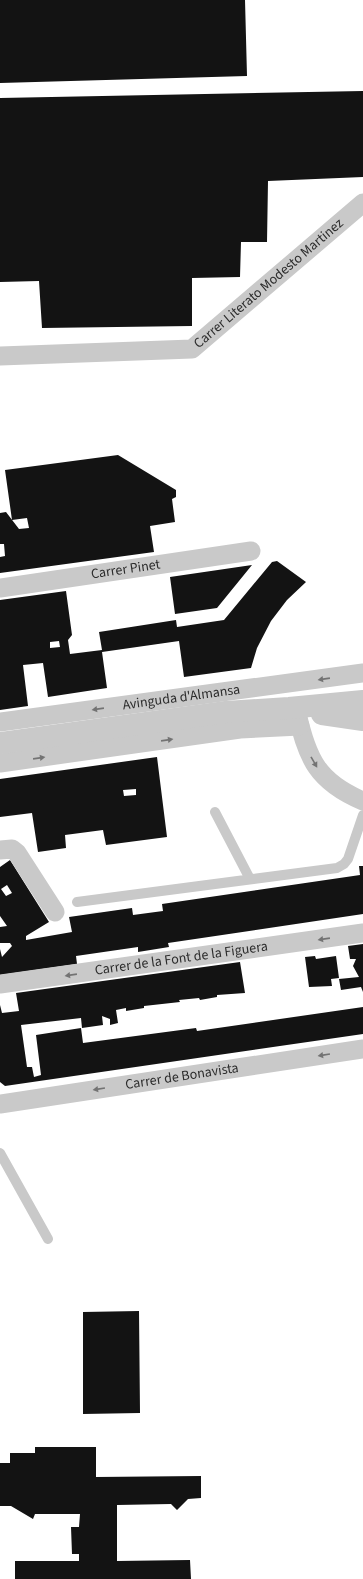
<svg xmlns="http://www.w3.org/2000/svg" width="363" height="1579" viewBox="0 0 363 1579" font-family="'Source Sans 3',sans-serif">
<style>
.building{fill:#131313;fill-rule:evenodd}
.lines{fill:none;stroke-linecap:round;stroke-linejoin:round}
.service{stroke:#c9c9c9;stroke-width:10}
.minor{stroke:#c9c9c9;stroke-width:19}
.tertiary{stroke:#c9c9c9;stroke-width:22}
.oneway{fill:#737373}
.labels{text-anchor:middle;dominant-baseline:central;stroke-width:4;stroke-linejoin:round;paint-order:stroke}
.street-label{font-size:14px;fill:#2c2c2c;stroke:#fff}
</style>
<rect width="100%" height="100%" fill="#fff"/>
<path class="building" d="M0,0H245L247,76L0,83Z
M363,91V177L268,181L267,242H241L240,277L192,278V326L42,328L39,281L0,282V98Z
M118,455L176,490V497L172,499L175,522L150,526L154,552L0,573V557L5,556L4,544H0V513L6,512L19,529L29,528L27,518L12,520L5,470Z
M277,561L306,582L287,600L271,621L257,648L251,668L184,677L179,641L102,652L107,688L48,697L43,663L23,665L28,706L0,710V600L66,591L72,635L68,640L70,654L102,650L99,632L176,620L177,627L224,620L272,562ZM59,641L60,647L50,648V642Z
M252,565L217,608L175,614L170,577Z
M157,757L167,837L106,845L103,830L65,835L66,848L38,852L32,813L0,817V779ZM136,789V795L124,796L123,790Z
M10,860L49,922L26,936V940L72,932L69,917L132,908L133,915L163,911L162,904L360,875L359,866H363V914L168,943L169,947L138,952V947L76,956L77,964L0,975V949L2,957L12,946L10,943H0V927L7,926L0,916V867ZM7,885L12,893L6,896L1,889Z
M363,944V992L361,987L341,990L339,979L359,977L353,966L356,959H350L348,946Z
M315,956L316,959L336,956L339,978L331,979L332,986L309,987L305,957Z
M240,962L245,993L217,995V997L200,1000L199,998L179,1000L180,1002L144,1006V1008L126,1011V1008L116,1010L118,1023L110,1025V1019L102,1016L103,1025L82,1028L81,1018L21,1025L27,1067H32L34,1077L41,1075L36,1035L81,1028L83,1043L196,1028L197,1031L363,1007V1034L5,1086L0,1082V1005L2,1013L19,1011L16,993Z
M139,1311L140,1413L83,1414V1312Z
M35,1447H96V1477L201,1476V1498L188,1499L177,1510L171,1504L117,1505V1561L190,1560L191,1579H15V1561H79V1554H72L71,1527H79L80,1514H35L33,1519L11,1506H0V1463H10V1453H35Z"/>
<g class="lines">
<path class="service" d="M215,812L250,879
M77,902L337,868L344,864L348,859L363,815
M0,1153L48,1239"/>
<g class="minor">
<path id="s1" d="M0,356L192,349L363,203"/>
<path id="s2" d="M0,588L251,551"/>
<path d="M297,713C307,759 318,782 363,801"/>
<path id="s3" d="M0,722L363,673"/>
<path d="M0,763L240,729L300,726"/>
<path d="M0,850L12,849L17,853L55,912"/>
<path id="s4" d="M0,984L363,933"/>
<path id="s5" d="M0,1104L363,1049"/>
</g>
<path class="tertiary" d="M322,714L363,720
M0,743L226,712L289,708L363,701"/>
</g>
<defs><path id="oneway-solid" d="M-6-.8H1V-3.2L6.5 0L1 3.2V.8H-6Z"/></defs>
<g class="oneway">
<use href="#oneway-solid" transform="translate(324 679) rotate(172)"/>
<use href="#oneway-solid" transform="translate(98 709) rotate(172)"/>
<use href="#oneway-solid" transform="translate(167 740) rotate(-8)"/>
<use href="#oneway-solid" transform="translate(39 758) rotate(-8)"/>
<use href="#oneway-solid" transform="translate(314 762) rotate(60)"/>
<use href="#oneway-solid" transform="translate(324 939) rotate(172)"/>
<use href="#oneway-solid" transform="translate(71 975) rotate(172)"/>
<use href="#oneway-solid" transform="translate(324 1055) rotate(171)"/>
<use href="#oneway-solid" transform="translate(99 1089) rotate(171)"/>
</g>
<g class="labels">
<g class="street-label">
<text stroke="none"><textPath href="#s1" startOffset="293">Carrer Literato Modesto Martinez</textPath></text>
<text stroke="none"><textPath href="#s2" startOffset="127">Carrer Pinet</textPath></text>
<text stroke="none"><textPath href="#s3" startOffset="183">Avinguda d'Almansa</textPath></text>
<text stroke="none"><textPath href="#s4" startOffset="183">Carrer de la Font de la Figuera</textPath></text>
<text stroke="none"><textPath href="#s5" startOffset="184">Carrer de Bonavista</textPath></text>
</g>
</g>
</svg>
